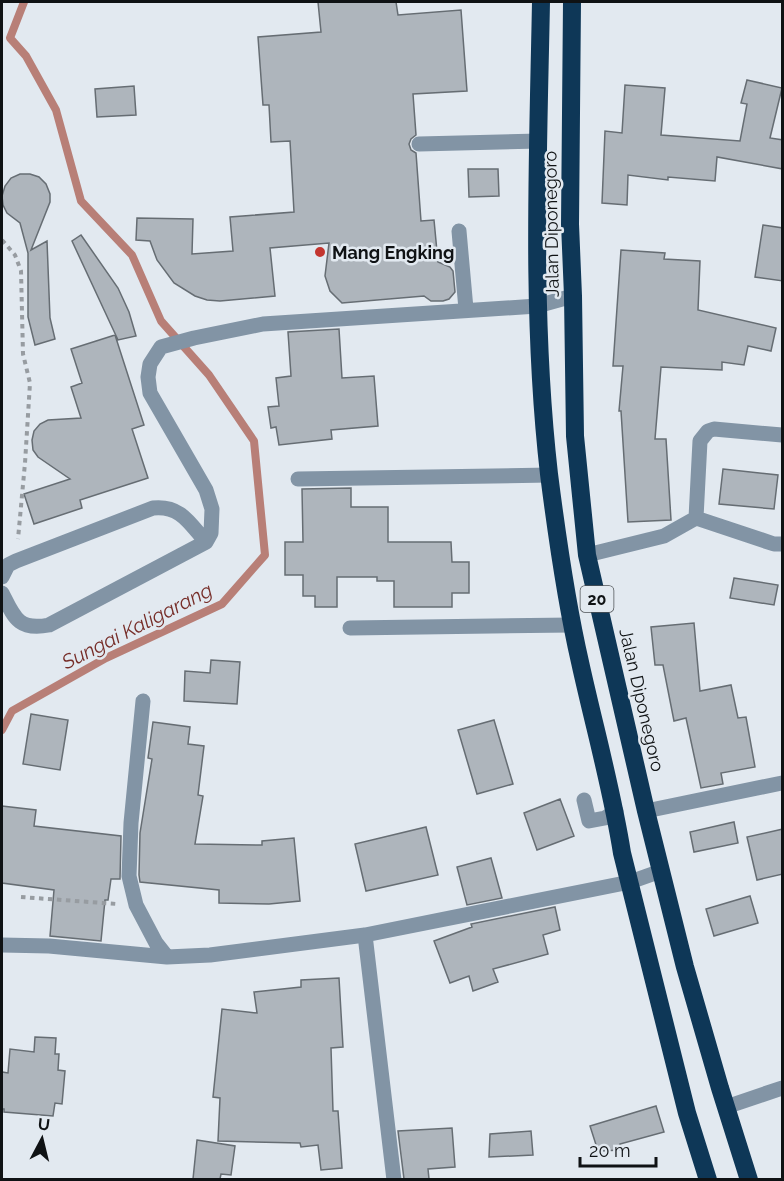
<svg xmlns="http://www.w3.org/2000/svg" width="784" height="1181" viewBox="0 0 784 1181" font-family="Raleway,sans-serif">
<style>
.lines{fill:none;stroke-linecap:round;stroke-linejoin:round}
.stream{stroke:#b87f77;stroke-width:8}
.building{fill:#aeb5bc;stroke:#666d73;stroke-width:1.5}
.path{stroke:#979ca1;stroke-width:4;stroke-dasharray:4.5 4.5;stroke-linecap:butt}
.minor{stroke:#8294a5;stroke-width:15}
.highway{stroke:#0e3757;stroke-width:18}
.poi-dot{fill:#c3352f;stroke:#e2e9f0;stroke-width:2}
.labels{text-anchor:middle;dominant-baseline:central;stroke-width:5;stroke-linejoin:round;paint-order:stroke}
.shield{fill:#e2e9f0;stroke:#4e5256;stroke-width:1.5}
.shield-label{font-size:16px;font-weight:bold;fill:#0f1214}
.street-label{font-size:18px;fill:#0f1214;stroke:#e2e9f0}
.poi-label{font-size:18px;font-weight:bold;fill:#0f1214;stroke:#e2e9f0;text-anchor:start}
.water-label{font-size:20px;font-style:italic;fill:#762d28;stroke:#e2e9f0}
</style>
<rect width="100%" height="100%" fill="#e2e9f0"/>
<g class="lines">
<path class="stream" d="M2,730L12,711L106,658L222,604L265,555L254,441L209,375L161,321L132,255L81,201L56,110L26,56L10,38L24,2"/>
</g>
<path class="building" d="M318,2H396L398,15L461,10L467,91L413,94L416,135L411,139L409,144L411,150L416,153L421,221L434,220L438,262L450,267L453,271L455,292L449,299L443,301H431L424,296L342,303L330,291L325,276L329,243L270,248L275,296L220,301L207,300L195,296L174,283L157,260L150,241L136,240L137,218L193,219L192,254L233,251L230,217L294,212L290,141L271,142L269,105H263L258,37L321,32Z
M747,80L782,88L770,138L783,140V169L717,157L715,181L668,177V180L628,175L627,205L602,203L605,131L622,133L625,85L665,88L661,135L740,141L747,104L741,103Z
M134,86L136,115L97,117L95,89Z
M468,169H498L499,196L469,197Z
M20,174H30L39,177L46,184L50,194V202L31,250L47,241L50,318L55,339L35,345L28,317V253L20,223L7,213L3,205L2,196L5,186L11,178Z
M763,225L783,228V281L755,277Z
M81,235L118,288L129,312L136,336L118,340L72,241Z
M621,250L665,253L664,259L700,261L698,310L776,328L771,351L748,346L744,365L722,362V370L661,367L655,439H666L671,520L628,522L621,411H619L623,366H613Z
M339,329L342,378L374,376L378,426L331,430L332,439L279,445L276,427L271,428L268,407L279,406L276,378L291,376L288,332Z
M115,335L144,425L132,429L148,478L80,500L82,508L34,524L24,494L70,479L38,457L33,450L32,440L34,431L40,424L48,420L81,418L71,387L82,383L71,349Z
M723,469L778,475L774,509L719,504Z
M351,488V507H388V542H451L452,562H469V593H452V607H394V581H377V577H337V607H315V596H303V575H285V542H303L302,489Z
M734,578L778,585L774,605L730,598Z
M694,623L700,691L731,685L738,718L746,717L755,767L721,773L723,784L701,788L686,718L674,721L663,665H655L651,627Z
M211,660L240,662L237,704L184,701L185,671L210,673Z
M31,714L68,720L60,770L23,764Z
M494,720L513,784L477,794L458,730Z
M153,722L190,727L188,744L204,746L198,795L203,796L195,844L262,845V841L294,838L300,901L269,904L219,903V890L140,882L139,875L140,833L152,759L148,758Z
M560,799L574,836L537,850L524,813Z
M2,806L36,810L34,826L121,836L120,879H111L108,900H105L101,941L50,936L54,890L2,883Z
M734,822L738,843L694,852L690,832Z
M426,827L438,875L366,891L355,844Z
M783,829V874L757,880L747,837Z
M491,858L502,898L467,905L457,867Z
M750,896L758,923L714,936L706,909Z
M555,907L560,930L543,935L548,954L493,969L498,982L473,991L469,976L450,983L434,941L472,927L471,924Z
M339,978L343,1047L331,1048L333,1111H338L342,1168L321,1170L318,1145L301,1147L300,1143L218,1141L220,1098L213,1097L222,1009L257,1013L254,992L301,987V980Z
M35,1037L56,1038L55,1054H59L58,1070L65,1071L62,1104L55,1103L53,1116L4,1112V1109H2V1072L8,1073L10,1049L34,1052Z
M656,1106L664,1132L620,1144L622,1150L598,1151L590,1126Z
M452,1128L455,1167L428,1169L429,1179H404L398,1131Z
M531,1131L533,1155L489,1157L490,1134Z
M197,1140L235,1146L231,1175L221,1174L220,1179H193Z"/>
<g class="lines">
<path class="path" d="M2,240L15,255L21,271L23,354L30,383L25,463L18,539
M21,897L117,904"/>
<path class="minor" d="M419,144L539,141
M459,231L466,309
M298,479L550,475
M696,518L774,544H782
M587,555L664,536L696,518L700,441L708,431L714,429L782,435
M2,577L8,565L16,561L153,508C181,505 190,524 206,542
M2,593C14,617 18,631 49,625L206,542L211,533L212,509L206,490L150,393L148,377L150,364L161,347L194,338L263,324L537,306L573,296
M350,628L572,625
M143,701L131,823L129,876L136,905L156,943L167,957
M584,800L589,821L605,818L616,811
M646,811L782,783
M365,935L394,1180
M2,945L49,946L167,957L210,955L365,935L630,882L661,871
M726,1107L782,1088"/>
<path class="highway" d="M541,2C538,159 531,317 549,474C557,537 566,601 580,662C594,726 612,789 622,853L687,1113L708,1180
M572,2L570,224L573,296L575,436L587,555L646,811L685,967L720,1088L749,1180"/>
</g>
<circle class="poi-dot" cx="320" cy="252" r="6"/>
<g class="labels">
<rect class="shield" x="580.5" y="586" width="33" height="26" rx="4.5"/>
<g class="shield-label">
<text x="597" y="599">20</text>
</g>
<g class="street-label">
<text transform="translate(551 224) rotate(-91)">Jalan Diponegoro</text>
<text transform="translate(642 700) rotate(77)">Jalan Diponegoro</text>
</g>
<g class="poi-label">
<text x="332" y="252">Mang Engking</text>
</g>
<g class="water-label">
<text transform="translate(137 626) rotate(-27)">Sungai Kaligarang</text>
</g>
</g>
<rect width="784" height="1181" fill="none" stroke="#0f1214" stroke-width="6"/>
<g transform="translate(42 1139) rotate(7)" stroke="#e2e9f0" stroke-width="4.5" paint-order="stroke">
<path d="M0-4.5L10 22L0 15L-10 22Z" fill="#0f1214"/>
<text y="-9" font-size="16" font-weight="bold" text-anchor="middle" fill="#0f1214">U</text>
</g>
<path d="M580 1157v9h76v-9" fill="none" stroke="#0f1214" stroke-width="3"/>
<text x="589" y="1157" font-size="18" fill="#0f1214" stroke="#e2e9f0" stroke-width="4.5" paint-order="stroke">20 m</text>
</svg>
